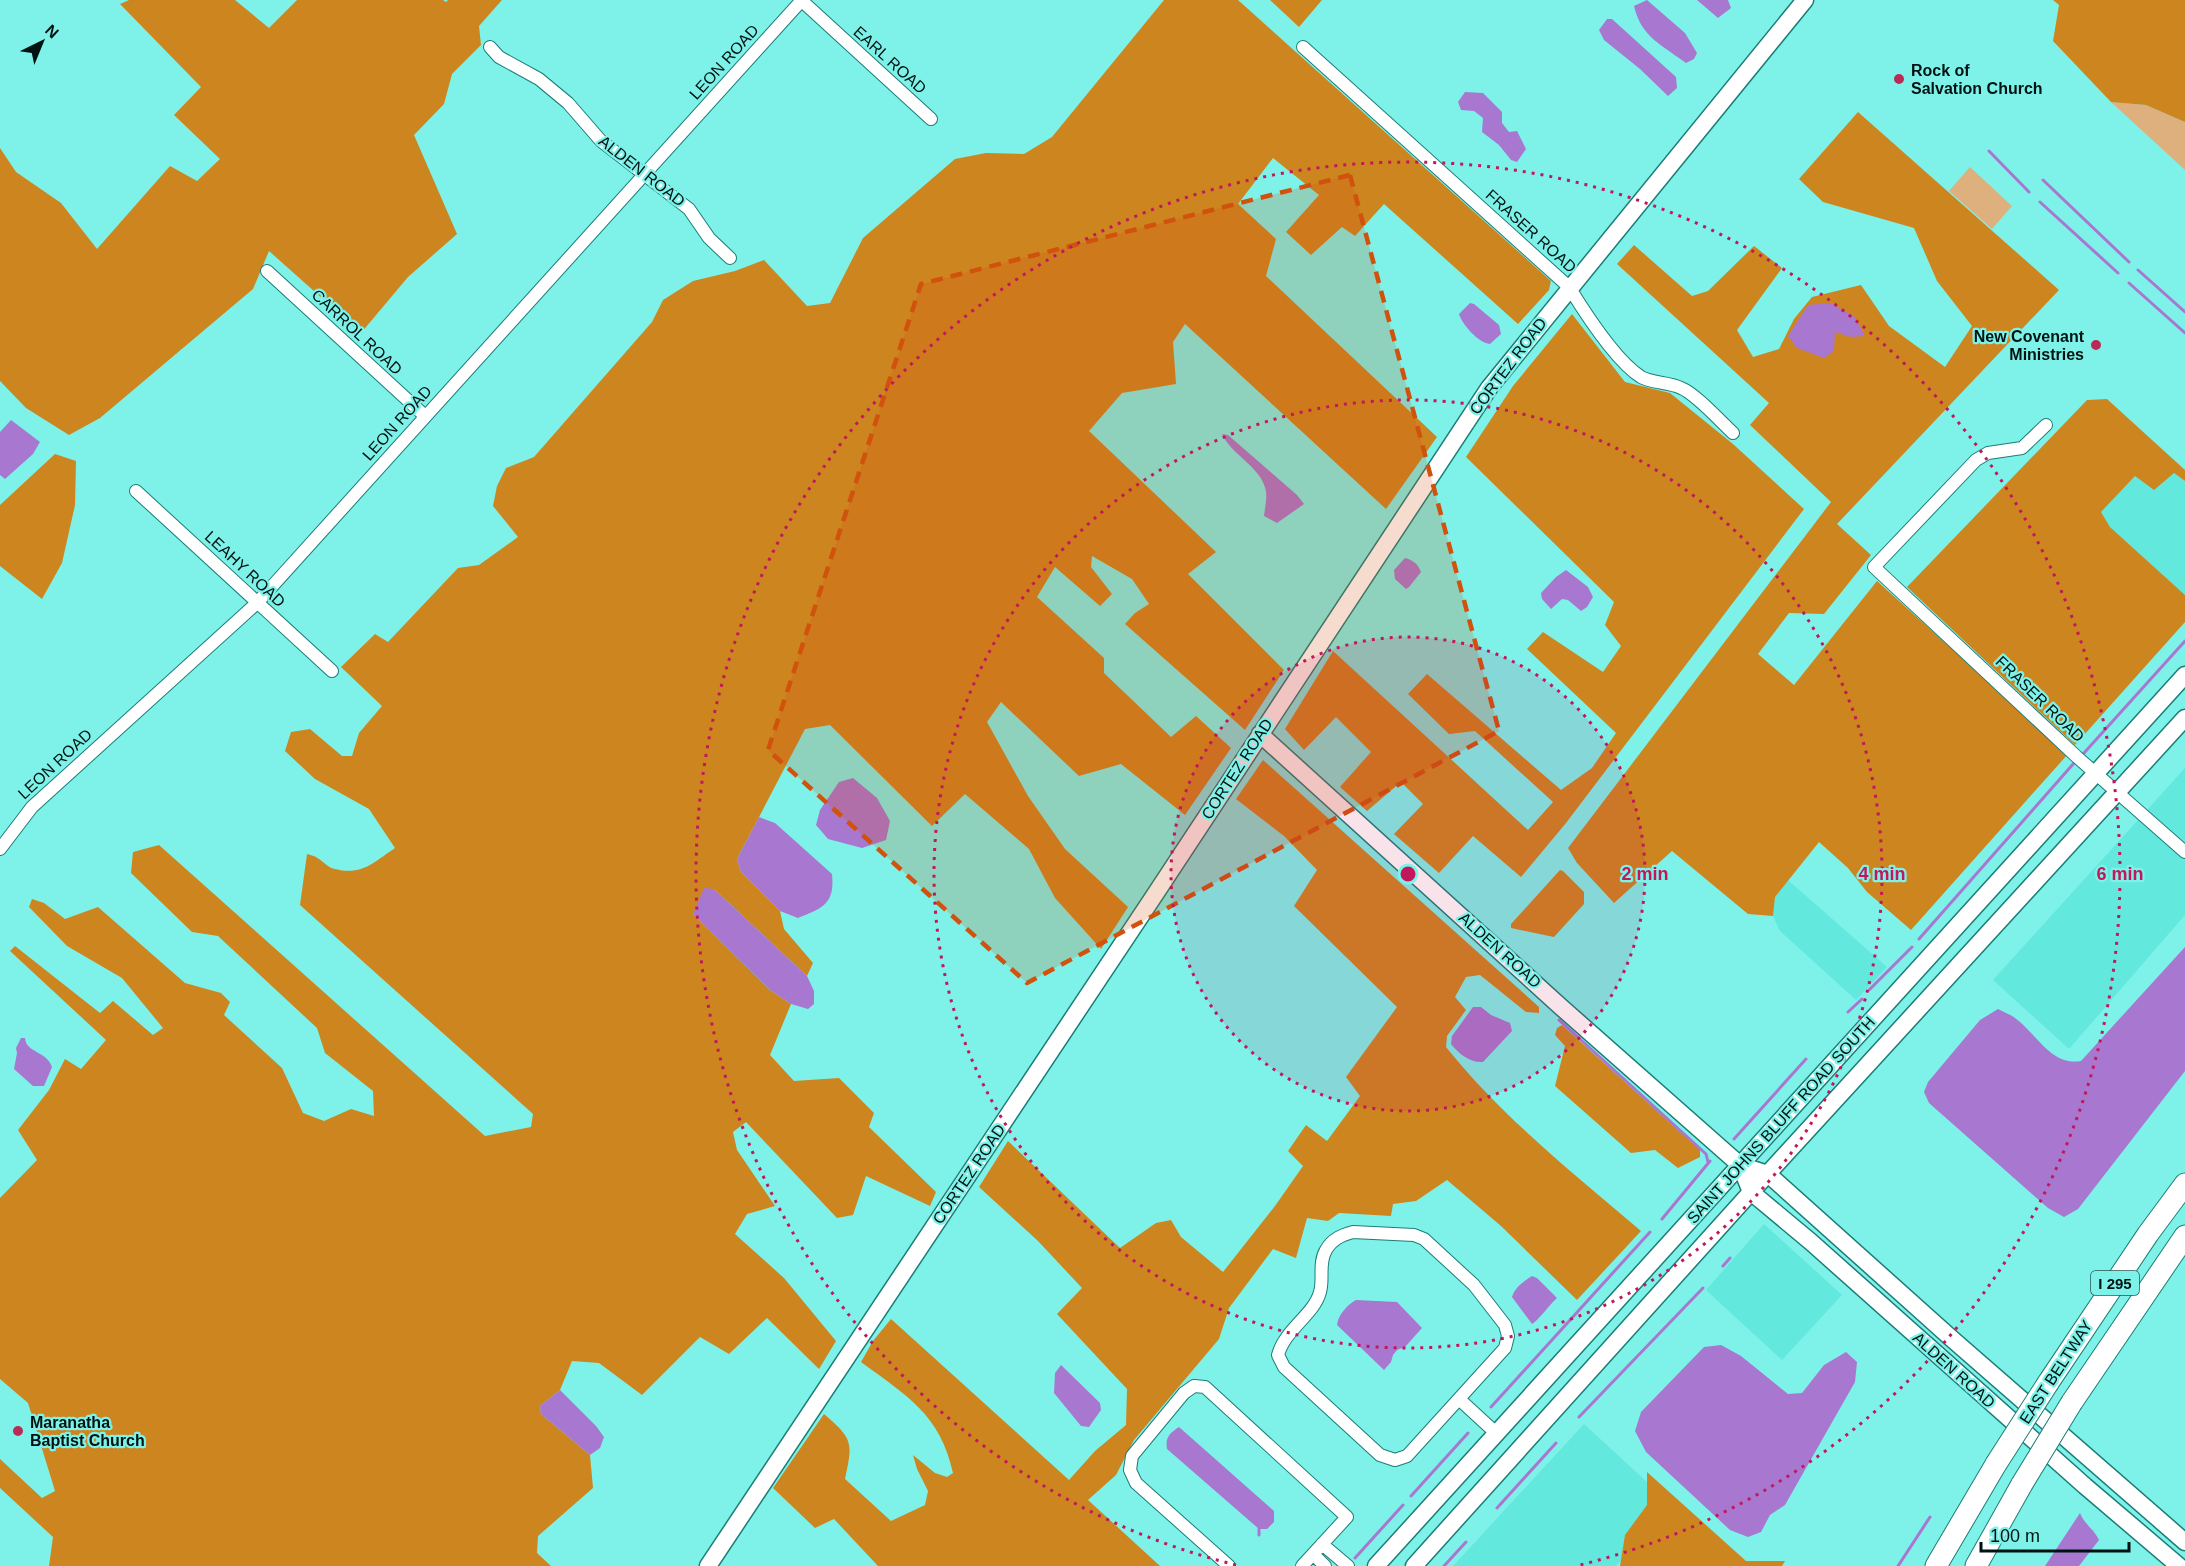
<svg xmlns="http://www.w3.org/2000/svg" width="2185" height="1566" viewBox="0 0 2185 1566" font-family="Arial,sans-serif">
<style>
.built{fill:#63e8de}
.green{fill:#deb07d}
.forest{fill:#cd8520}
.water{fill:#a877cf}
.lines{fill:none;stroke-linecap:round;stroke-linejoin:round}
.stream{stroke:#a877cf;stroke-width:3}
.street-casing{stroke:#1b7d77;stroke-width:14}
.secondary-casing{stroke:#1b7d77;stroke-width:19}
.highway-casing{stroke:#1b7d77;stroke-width:23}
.street{stroke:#fff;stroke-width:12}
.secondary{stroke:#fff;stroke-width:16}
.highway{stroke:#fff;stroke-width:21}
.highway-bridge-casing{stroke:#1b7d77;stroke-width:23;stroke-linecap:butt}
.highway-bridge{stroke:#fff;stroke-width:21}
.marked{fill:#d1520d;fill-opacity:0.2;stroke:#d1520d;stroke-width:4.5;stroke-dasharray:12 8;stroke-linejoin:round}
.ring{fill:none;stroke:#c2185b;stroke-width:3;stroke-dasharray:3 6}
.poi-dot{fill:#b92a55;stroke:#7ef2e9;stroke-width:2}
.labels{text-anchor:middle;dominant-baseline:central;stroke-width:4.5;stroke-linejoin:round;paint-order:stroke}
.shield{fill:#7ef2e9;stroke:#265652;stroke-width:1.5}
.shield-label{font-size:15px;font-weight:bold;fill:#001312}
.street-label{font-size:16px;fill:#001312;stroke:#7ef2e9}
.poi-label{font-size:16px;font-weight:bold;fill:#001312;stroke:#7ef2e9;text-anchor:start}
.centre{fill:#c2185b;stroke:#7ef2e9;stroke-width:3}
.ring-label{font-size:18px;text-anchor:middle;font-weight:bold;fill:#c2185b;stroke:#7ef2e9;stroke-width:4.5;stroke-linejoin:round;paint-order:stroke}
</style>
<rect width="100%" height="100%" fill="#7ef2e9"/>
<path class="built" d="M2174,473L2185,481V595L2110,527L2101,512L2135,476Z
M2185,768V915L2069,1049L1993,980Z
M1788,880L1887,967L1856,1000L1780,931L1773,916L1775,897Z
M1764,1224L1842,1295L1782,1360L1706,1290Z
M1584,1424L1673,1506L1616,1566H1453Z"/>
<path class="green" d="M2111,102L2146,105L2185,122V170Z
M1970,167L2012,206L1992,229L1949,191Z"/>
<path class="forest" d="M129,0H235L269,28L297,0H443L446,2L448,0H502L479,26L481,45L452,74L444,104L414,135L457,234L408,277L361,333L269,251L253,289L100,418L69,435L26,408L0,381V148L16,172L61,203L97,249L170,166L197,181L220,159L174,115L201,87L120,4Z
M1164,0H1238L1551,281L1549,290L1518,324L1384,204L1355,236L1342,227L1311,255L1286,232L1319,195L1273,158L1238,204L1276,239L1266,276L1437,437L1386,509L1185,324L1173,342L1176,384L1122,393L1089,431L1216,552L1188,574L1284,670L1245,730L1125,624L1135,613L1149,604L1132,579L1092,556L1091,567L1112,594L1100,606L1055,567L1037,597L1104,658V673L1171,737L1196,716L1231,748L1185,815L1121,764L1079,776L1001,702L987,722L1028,796L1065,849L1128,907L1101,949L1055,898L1029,849L965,794L932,826L830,725L805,729L737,859L741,872L780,911L784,929L813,963L807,976L714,889L693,914L770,990L791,1004L770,1055L794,1081L839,1078L874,1113L869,1127L936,1192L930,1206L866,1176L853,1215L837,1218L746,1122L733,1132L737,1150L775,1206L747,1214L735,1234L784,1278L836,1341L819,1369L767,1318L729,1354L700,1337L642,1395L599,1363L572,1361L560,1390L540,1406L541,1414L590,1455L593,1488L538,1536L537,1553L551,1566H49L53,1537L0,1488V1459L42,1498L55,1491L28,1403L0,1379V1198L37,1160L18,1130L49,1090L65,1059L81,1069L106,1040L10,951L15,946L100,1013L113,1001L153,1035L163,1028L122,978L67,946L29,907L32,899L44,903L65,919L98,907L185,983L221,993L230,1002L224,1015L282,1068L303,1113L324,1121L351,1109L374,1116L373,1091L325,1053L317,1028L218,936L192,932L131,873L133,852L159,845L485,1136L531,1127L533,1114L300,905L307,854C322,857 325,867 335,869C362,876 374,862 395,848L369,809L315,779L285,751L291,732L310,729L342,756H352L359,733L382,706L341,667L375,634L388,642L458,568L479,565L518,537L493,506L497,486L506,468L534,457L652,322L663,300L693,281L735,271L764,260L807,306L830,303L863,238L955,159L986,153L1024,154L1052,137Z
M1270,0H1322L1299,27Z
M2053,0H2185V122L2146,105L2111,102L2053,41L2059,5Z
M1858,112L2059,290L1837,524L1871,555L1824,614L1789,613L1758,654L1794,685L1877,581L2068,754L1911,930L1867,892L1848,868L1819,842L1775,897L1773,916L1748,914L1672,851L1614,903L1577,863L1568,848L1831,502L1750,425L1769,403L1617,264L1634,245L1692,296L1708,291L1754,246L1782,268L1737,330L1753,357L1779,349L1794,319L1812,297L1861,285L1889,326L1945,367L1972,326L1937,281L1914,228L1823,202L1799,179Z
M1572,314L1625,382L1670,393L1733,444L1804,509L1566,823L1521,877L1473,836L1439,873L1394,834L1423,804L1401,782L1367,811L1340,787L1371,752L1336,717L1304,750L1285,729L1333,651L1528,830L1553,802L1475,731L1449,734L1408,694L1427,674L1561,790L1592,768L1616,733L1527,649L1543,632L1603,672L1621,646L1605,625L1614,602L1466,457L1513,386Z
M2107,399L2185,470V481L2174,473L2154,490L2135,476L2101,512L2110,527L2185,595V622L2075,745L1907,587L2087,400Z
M55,454L76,461L75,505L62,563L42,599L0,566V505Z
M1263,760L1539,1007V1013L1526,1012L1480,975L1466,977L1455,997L1466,1010L1447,1036L1446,1047C1502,1117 1573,1173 1641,1231L1577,1300L1501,1226L1447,1180L1416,1201L1393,1204L1391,1216L1339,1213L1328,1221L1307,1218L1296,1258L1273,1249L1229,1308L1219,1339L1134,1440L1116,1475L1088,1500L1160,1566H878L834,1519L815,1528L773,1488L824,1414C853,1439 853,1442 845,1479L891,1521L925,1505L928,1491L917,1469L913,1455L935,1473L947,1477L953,1473C940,1414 907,1396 861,1362L873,1341L891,1319L1069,1480L1095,1451L1126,1425L1127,1389L1057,1314L1082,1288L1038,1241L979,1187L1008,1141L1120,1248L1156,1223L1171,1220L1181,1237L1223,1272L1275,1206L1303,1166L1288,1151L1306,1125L1327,1141L1360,1096L1346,1077L1397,1007L1294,906L1317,870L1284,836L1236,799Z
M1560,870L1563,871L1584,892V904L1554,937L1511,928V924Z
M1562,1025L1700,1150V1157L1678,1168L1655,1150L1631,1153L1555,1086L1565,1046L1555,1035L1557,1028Z
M1647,1472L1746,1561H1785L1782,1566H1620L1625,1535L1647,1505Z"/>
<path class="water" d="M1647,0L1685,33L1697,53L1694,59L1686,63C1662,45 1641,37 1634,6Z
M1697,0H1728L1731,8L1718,18Z
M1607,19H1612L1676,77L1677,88L1668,96L1640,69L1604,40L1599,30Z
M1465,92L1483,93L1502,112V123L1509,132L1517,131L1526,149L1517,162L1511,160L1499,145L1482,132L1483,118L1474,111L1461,110L1458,102Z
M1470,303L1474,304L1499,325L1501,334L1490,344C1478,343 1462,324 1459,314Z
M1830,303L1855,317L1865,336L1851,337L1835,332L1834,351L1824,358L1797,348L1788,336L1808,305Z
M11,420L40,442L33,454L5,479L0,475V432Z
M1222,434L1228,435L1297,495L1304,504L1277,523L1264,516C1265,508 1267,499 1266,491C1261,466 1232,456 1222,434Z
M1405,558C1413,560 1418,564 1421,572L1409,587L1406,589L1395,579L1394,570Z
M1566,570L1588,587L1593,597L1587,607L1581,611L1568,600L1562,599L1551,609L1542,599L1541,593L1556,577Z
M853,778L877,798L890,821L886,840L862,848L828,839L816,825L820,810L839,782Z
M759,817L775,823L832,874C835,904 823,908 798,918L780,911L741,872L737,859Z
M704,888L714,889L807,976L814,991V1004L808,1009L791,1004L770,990L693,914Z
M2185,947V1071L2078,1209L2064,1217L2048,1208L1929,1103L1924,1092L1928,1082L1980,1020L1998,1009C2003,1012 2010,1014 2015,1018C2037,1034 2051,1066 2081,1061Z
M1473,1007H1481L1491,1015L1510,1023L1512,1031L1483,1062C1470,1063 1459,1054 1451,1044L1452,1036Z
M21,1038H25C26,1053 47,1051 52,1067L44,1086H33L14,1069L17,1053L16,1048Z
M1532,1276L1537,1278L1557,1298C1549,1305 1539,1320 1532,1324L1512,1297C1515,1287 1524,1281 1532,1276Z
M1356,1300L1397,1302L1422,1328L1405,1347L1397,1350L1393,1355L1391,1362L1384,1370L1337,1325C1338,1315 1347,1305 1356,1300Z
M1721,1345L1741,1356L1788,1394L1802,1393L1824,1365L1846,1352L1857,1362L1855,1382L1785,1505L1770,1515L1761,1532L1748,1537L1730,1530L1646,1452L1635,1431L1641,1412L1704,1347Z
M1061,1365L1100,1403L1101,1410L1089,1427L1081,1426L1054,1393L1055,1373Z
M560,1390L596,1426L604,1437L600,1448L590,1455L541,1414L540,1406Z
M1179,1427L1274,1511V1522L1267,1529H1259L1167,1449C1165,1437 1170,1433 1179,1427Z
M2080,1513C2084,1524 2094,1529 2099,1540L2079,1566H2045Z"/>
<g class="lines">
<path class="stream" d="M1989,151L2029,192
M2043,180L2129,262
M2040,202L2118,273
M2138,270L2185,312
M2129,283L2185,333
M2084,753L2185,641
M1919,939L2074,763
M1869,990L1912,947
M1848,1012L1862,999
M1559,1020L1706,1154L1708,1162
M1734,1139L1806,1059
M1662,1219L1710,1161
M1723,1266L1730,1258
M1491,1407L1650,1232
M1579,1417L1703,1288
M1411,1496L1468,1433
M1497,1508L1556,1443
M1259,1535V1529
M1355,1558L1403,1505
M1444,1566L1466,1542
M1898,1566L1930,1517"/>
<defs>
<path id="street" d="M801,0L931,119
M490,47L499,57L539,79L568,103L601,141L689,209L709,238L730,258
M1303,47L1569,287C1585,313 1616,361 1641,377C1651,383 1669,382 1681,388C1696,394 1720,421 1733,433
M267,271L425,416
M2046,425L2022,448L1988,453L1976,460L1874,567L2077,757L2185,852
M136,491L332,671
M0,849L32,807L257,603L802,0
M1353,1232L1414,1235L1424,1239L1474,1285L1505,1325L1508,1336L1505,1348L1407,1456L1395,1460L1380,1455L1284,1367L1278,1355C1285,1329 1314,1315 1320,1292C1324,1279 1318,1263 1326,1250C1332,1239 1342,1235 1353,1232Z
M1459,1399L1496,1433
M1322,1544L1348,1566
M1313,1554L1325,1566
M1229,1566L1136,1483L1130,1470L1132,1456L1184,1393L1194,1386L1205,1387L1347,1517L1302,1566"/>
<path id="secondary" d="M1260,734L1561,1007L1740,1165L1768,1174L1951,1338L2185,1542
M1740,1165L1751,1192L1811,1242L2085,1486L2179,1566
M708,1566L1156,893L1489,388L1805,0
M1376,1566L2185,675
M1414,1566L1751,1192L2185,718"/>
<path id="highway" d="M2048,1383L2148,1234L2185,1184
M2072,1402L2185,1236
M1936,1566L1996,1464
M1976,1566L2022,1484"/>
</defs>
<use href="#street" class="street-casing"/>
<use href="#secondary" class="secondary-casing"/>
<use href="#highway" class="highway-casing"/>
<use href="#street" class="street"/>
<use href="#secondary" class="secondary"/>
<use href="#highway" class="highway"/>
<defs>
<path id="highway-bridge" d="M1996,1464L2048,1383
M2022,1484L2072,1402"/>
</defs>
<use href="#highway-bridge" class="highway-bridge-casing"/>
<use href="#highway-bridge" class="highway-bridge"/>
</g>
<path class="marked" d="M1350,175L1499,731L1027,983L768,750L921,284Z"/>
<circle cx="1408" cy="874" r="237" fill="#c2185b" fill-opacity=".12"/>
<g class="ring">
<circle cx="1408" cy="874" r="237"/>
<circle cx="1408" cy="874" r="474"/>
<path d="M1236 1565A712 712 0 1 1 1580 1565"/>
</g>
<g class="poi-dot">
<circle cx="1899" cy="79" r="6"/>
<circle cx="2096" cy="345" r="6"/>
<circle cx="18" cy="1431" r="6"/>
</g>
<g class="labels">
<rect class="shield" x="2091" y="1271" width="48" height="24" rx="4.5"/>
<g class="shield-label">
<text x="2115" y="1283">I 295</text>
</g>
<g class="street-label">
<text transform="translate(890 60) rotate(42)">EARL ROAD</text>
<text transform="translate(724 62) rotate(-48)">LEON ROAD</text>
<text transform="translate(642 171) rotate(38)">ALDEN ROAD</text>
<text transform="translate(1531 231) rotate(42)">FRASER ROAD</text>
<text transform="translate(357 332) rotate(43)">CARROL ROAD</text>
<text transform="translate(1508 366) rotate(-53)">CORTEZ ROAD</text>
<text transform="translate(397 423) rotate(-48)">LEON ROAD</text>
<text transform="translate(245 569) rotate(43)">LEAHY ROAD</text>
<text transform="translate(2040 699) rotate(44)">FRASER ROAD</text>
<text transform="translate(55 764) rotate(-43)">LEON ROAD</text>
<text transform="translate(1237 769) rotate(-57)">CORTEZ ROAD</text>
<text transform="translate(1500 950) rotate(42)">ALDEN ROAD</text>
<text transform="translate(1781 1120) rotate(-48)">SAINT JOHNS BLUFF ROAD SOUTH</text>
<text transform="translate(969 1174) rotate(-56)">CORTEZ ROAD</text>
<text transform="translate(1954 1370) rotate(42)">ALDEN ROAD</text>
<text transform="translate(2056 1372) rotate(-57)">EAST BELTWAY</text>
</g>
<g class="poi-label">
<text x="1911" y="70">Rock of<tspan x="1911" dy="18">Salvation Church</tspan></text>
<text x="2084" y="336" text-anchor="end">New Covenant<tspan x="2084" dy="18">Ministries</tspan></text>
<text x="30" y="1422">Maranatha<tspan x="30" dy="18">Baptist Church</tspan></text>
</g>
</g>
<circle cx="1408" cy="874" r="9" class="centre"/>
<g class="ring-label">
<text x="1645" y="880">2 min</text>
<text x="1882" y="880">4 min</text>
<text x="2120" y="880">6 min</text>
</g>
<g transform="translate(42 42) rotate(43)" stroke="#7ef2e9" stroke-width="4.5" paint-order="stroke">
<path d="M0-4.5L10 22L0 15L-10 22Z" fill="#001312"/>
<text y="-9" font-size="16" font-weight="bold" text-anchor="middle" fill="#001312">N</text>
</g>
<path d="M1981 1542v9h148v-9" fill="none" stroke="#001312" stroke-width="3"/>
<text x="1990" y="1542" font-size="18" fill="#001312" stroke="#7ef2e9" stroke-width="4.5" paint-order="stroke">100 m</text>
</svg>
